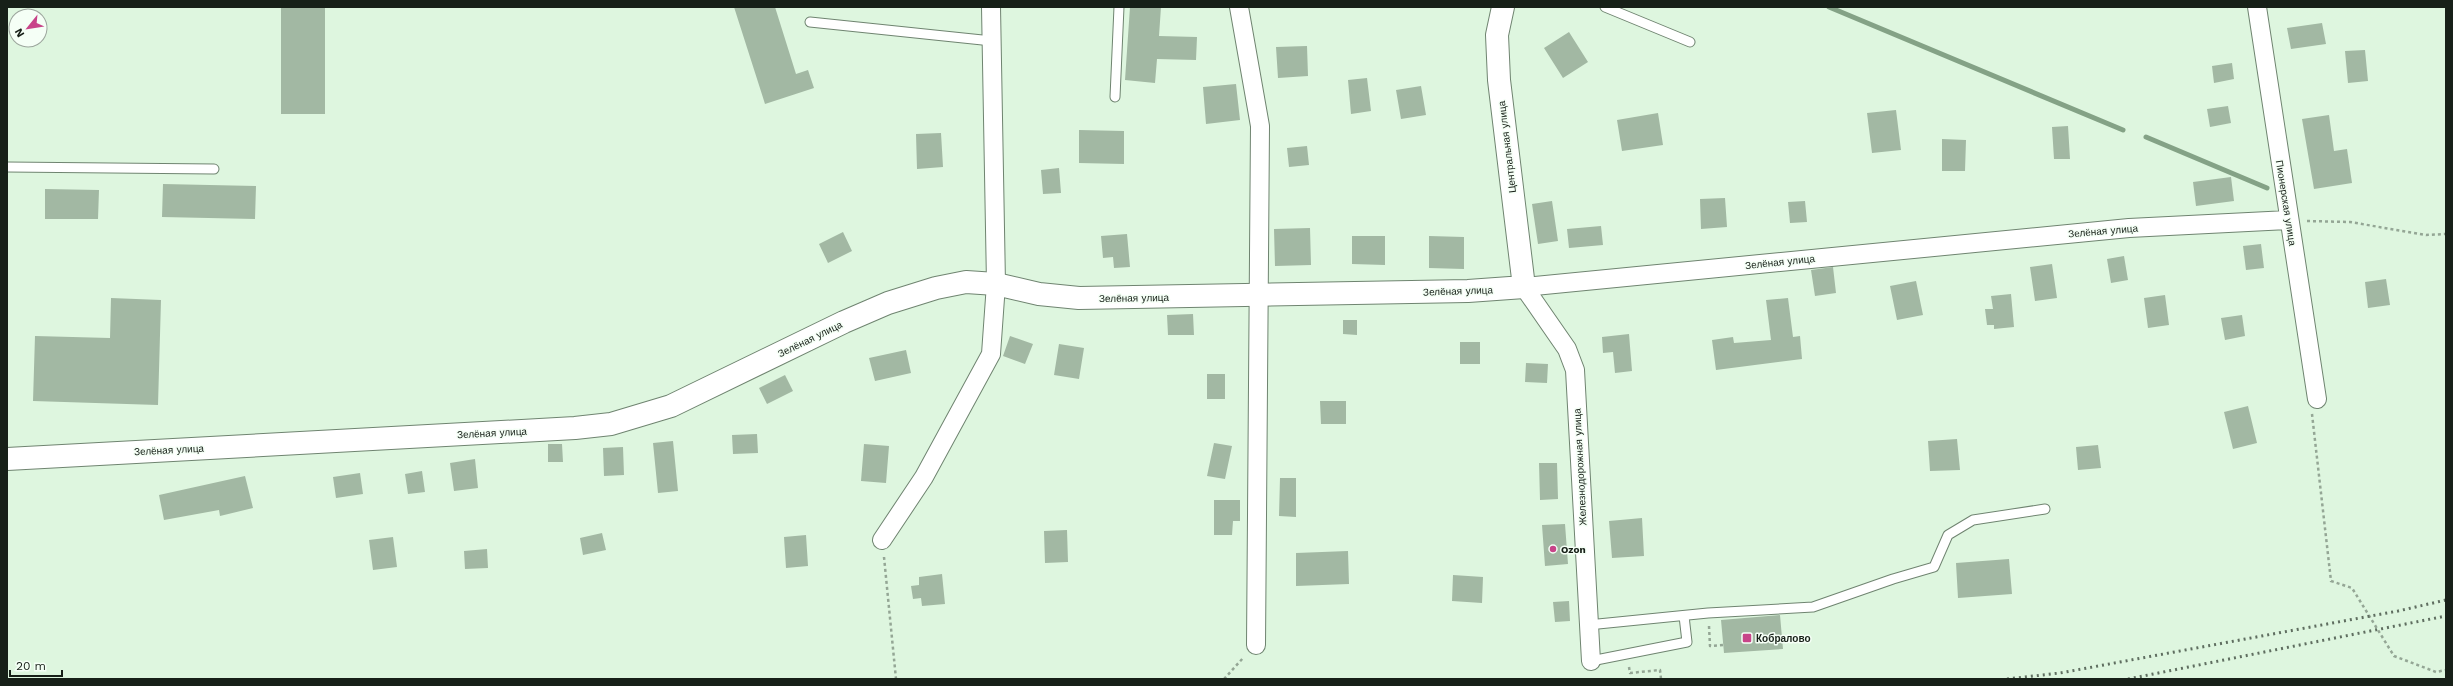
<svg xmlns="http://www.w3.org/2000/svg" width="2453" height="686" viewBox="0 0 2453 686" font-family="'Work Sans',sans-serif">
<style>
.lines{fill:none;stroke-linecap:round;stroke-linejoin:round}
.stream{stroke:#84a286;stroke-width:5}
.building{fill:#a2b8a3}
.lane-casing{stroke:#6f8470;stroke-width:11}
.street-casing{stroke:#6f8470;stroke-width:20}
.secondary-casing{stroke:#6f8470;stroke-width:24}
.path{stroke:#94a695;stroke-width:2.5;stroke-dasharray:3 3;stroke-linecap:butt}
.lane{stroke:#fff;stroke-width:9}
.street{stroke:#fff;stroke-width:18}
.secondary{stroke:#fff;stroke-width:22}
.rail{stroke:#5f6e60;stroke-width:3;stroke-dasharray:2 4;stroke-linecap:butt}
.poi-dot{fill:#c84489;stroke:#f5fff6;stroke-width:1.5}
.labels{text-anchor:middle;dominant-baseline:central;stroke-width:3;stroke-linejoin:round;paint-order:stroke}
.street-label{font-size:10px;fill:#172018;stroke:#f5fff6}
.poi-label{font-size:10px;font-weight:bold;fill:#172018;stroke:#f5fff6;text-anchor:start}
</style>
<rect width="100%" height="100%" fill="#def6df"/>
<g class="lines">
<path class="stream" d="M1829,7L2123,130
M2146,137L2267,188"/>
</g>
<path class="building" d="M281,7H325V114H281Z
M734,7H775L796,74L808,70L814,88L765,104Z
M1130,7H1161L1159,36L1197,37L1196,60L1157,59L1155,83L1125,80Z
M2322,23L2326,44L2291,49L2287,28Z
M1569,32L1588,62L1563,78L1544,48Z
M1307,46L1308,76L1278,78L1276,47Z
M2365,50L2368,81L2348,83L2345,51Z
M2232,63L2234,79L2214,83L2212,66Z
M1367,78L1371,111L1351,114L1348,80Z
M1236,84L1240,120L1206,124L1203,87Z
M1421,86L1426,115L1401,119L1396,90Z
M2228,106L2231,123L2210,127L2207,109Z
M1896,110L1901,150L1872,153L1867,113Z
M1658,113L1663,145L1622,151L1617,120Z
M2329,115L2334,151L2347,149L2352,183L2314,189L2302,119Z
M2068,126L2070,159H2054L2052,127Z
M1079,130L1124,131V164L1079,163Z
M941,133L943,167L917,169L916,134Z
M1942,139L1966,140L1965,171H1942Z
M1307,146L1309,165L1289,167L1287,148Z
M1059,168L1061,193L1043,194L1041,170Z
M2231,177L2234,201L2196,206L2193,182Z
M163,184L256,186L255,219L162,217Z
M45,189L99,190L98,219H45Z
M1725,198L1727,227L1701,229L1700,199Z
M1552,201L1558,241L1538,244L1532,204Z
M1805,201L1807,222L1790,223L1788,202Z
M1601,226L1603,245L1569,248L1567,229Z
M1310,228L1311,265L1275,266L1274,229Z
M843,232L852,251L828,263L819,244Z
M1127,234L1130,267L1114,268L1113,257L1103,258L1101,236Z
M1352,236H1385V265L1352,264Z
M1429,236L1464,237V269L1429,268Z
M2261,244L2264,268L2246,270L2243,246Z
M2124,256L2128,280L2111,283L2107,259Z
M2052,264L2057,298L2035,301L2030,267Z
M1833,267L1836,293L1815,296L1811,270Z
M2386,279L2390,305L2368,308L2365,282Z
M1916,281L1923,315L1897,320L1890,286Z
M2011,294L2014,327L1994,329V325H1987L1985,309H1993L1991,296Z
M2165,295L2169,325L2148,328L2144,298Z
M111,298L161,300L158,405L33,401L35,336L110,338Z
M1788,298L1793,337L1800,336L1802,359L1716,370L1712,340L1733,337L1734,343L1771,340L1766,300Z
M1193,314L1194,335H1168L1167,315Z
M2242,315L2245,336L2225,340L2221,318Z
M1343,320H1357V335L1343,334Z
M1629,334L1632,371L1615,373L1613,352L1603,353L1602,337Z
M1010,336L1033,344L1025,364L1003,356Z
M1460,342H1480V364H1460Z
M1059,344L1084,348L1079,379L1054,375Z
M906,350L911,373L875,381L869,358Z
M1526,363L1548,364L1547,383L1525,382Z
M1207,374H1225V399H1207Z
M785,375L793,391L767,404L759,388Z
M1320,401H1346V424H1321Z
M2248,406L2257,443L2233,449L2224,412Z
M757,434L758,453L733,454L732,435Z
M1957,439L1960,470L1930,471L1928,441Z
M673,441L678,491L658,493L653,443Z
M1214,443L1232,446L1225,479L1207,476Z
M548,444H562L563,462H548Z
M864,444L889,446L886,483L861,481Z
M2098,445L2101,468L2078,470L2076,447Z
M623,447L624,475L604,476L603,448Z
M475,459L478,488L454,491L450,463Z
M1539,463H1557L1558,499L1540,500Z
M422,471L425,492L408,494L405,474Z
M360,473L363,494L336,498L333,477Z
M245,476L253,508L220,516L219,510L164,520L159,495Z
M1280,478H1296V517L1279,516Z
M1214,500H1240V521H1233L1232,535H1214Z
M1642,518L1644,556L1612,558L1609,521Z
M1565,524L1568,564L1545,566L1542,525Z
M1067,530L1068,562L1045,563L1044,531Z
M602,533L606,550L583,555L580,538Z
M806,535L808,566L786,568L784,537Z
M393,537L397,567L373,570L369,540Z
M487,549L488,568L465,569L464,551Z
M1348,551L1349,584L1296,586V553Z
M2009,559L2012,594L1958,598L1956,563Z
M942,574L945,604L922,606L921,598L913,599L911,586L919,585V577Z
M1453,575L1483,577L1482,603L1452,601Z
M1569,601L1570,621L1555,622L1553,602Z
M1780,615L1783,649L1724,653L1721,620Z"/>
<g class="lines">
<defs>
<path id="lane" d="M1605,7L1690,42
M810,22L992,41
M1115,97L1119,7
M7,167L214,169
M1588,625L1708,613L1813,607L1893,579L1934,567L1948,535L1973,520L2045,509
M1591,661L1687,642L1684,616"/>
<path id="street" d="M1239,7L1260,126L1256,645
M2257,7L2317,399
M882,540L924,477L991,354L996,284L991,7
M1591,661L1575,370L1567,349L1524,287L2129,228L2289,220"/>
<path id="secondary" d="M7,459L575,428L611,424L671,406L844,322L888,303L936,288L966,282L996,284L1039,294L1079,298L1468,291L1524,287L1499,80L1497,35L1503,7"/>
</defs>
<use href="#lane" class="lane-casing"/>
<use href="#street" class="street-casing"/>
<use href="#secondary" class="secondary-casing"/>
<path class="path" d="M2307,221L2350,222L2426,235L2446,234
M2312,414L2331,581L2352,588L2394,656L2436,672L2446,670
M884,557L896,679
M1709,626L1710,646L1724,645
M1629,667L1630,673L1660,670L1661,679
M1224,679L1244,657"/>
<use href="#lane" class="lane"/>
<use href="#street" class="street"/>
<use href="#secondary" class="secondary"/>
<path class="rail" d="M2007,679L2060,673L2398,611L2446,600
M2128,679L2446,616"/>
</g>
<g class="poi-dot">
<circle cx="1553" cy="549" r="4"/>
<rect x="1742" y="633" width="10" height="10" rx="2"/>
</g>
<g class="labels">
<g class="street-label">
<text transform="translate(1507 147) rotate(-97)">Центральная улица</text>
<text transform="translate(2286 203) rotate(81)">Пионерская улица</text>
<text transform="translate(2103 231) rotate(-5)">Зелёная улица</text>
<text transform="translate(1780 262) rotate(-6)">Зелёная улица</text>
<text transform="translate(1458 291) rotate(-2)">Зелёная улица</text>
<text transform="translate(1134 298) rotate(-1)">Зелёная улица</text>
<text transform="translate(810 339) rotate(-26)">Зелёная улица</text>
<text transform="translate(492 433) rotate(-3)">Зелёная улица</text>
<text transform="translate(169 450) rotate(-3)">Зелёная улица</text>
<text transform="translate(1580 467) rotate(-93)">Железнодорожная улица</text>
</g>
<g class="poi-label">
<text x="1561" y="549">Ozon</text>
<text x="1756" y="638">Кобралово</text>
</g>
</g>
<rect width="2453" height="686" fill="none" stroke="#172018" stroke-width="16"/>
<g transform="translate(28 28) rotate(240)"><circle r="19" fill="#f5fff6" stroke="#9ca69d"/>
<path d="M0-3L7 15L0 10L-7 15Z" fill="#c84489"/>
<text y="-6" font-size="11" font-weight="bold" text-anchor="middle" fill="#172018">N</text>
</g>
<path d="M10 670v6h52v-6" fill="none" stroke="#172018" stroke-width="2"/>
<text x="16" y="670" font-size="12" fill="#172018" stroke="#f5fff6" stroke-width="3" paint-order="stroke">20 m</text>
</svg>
